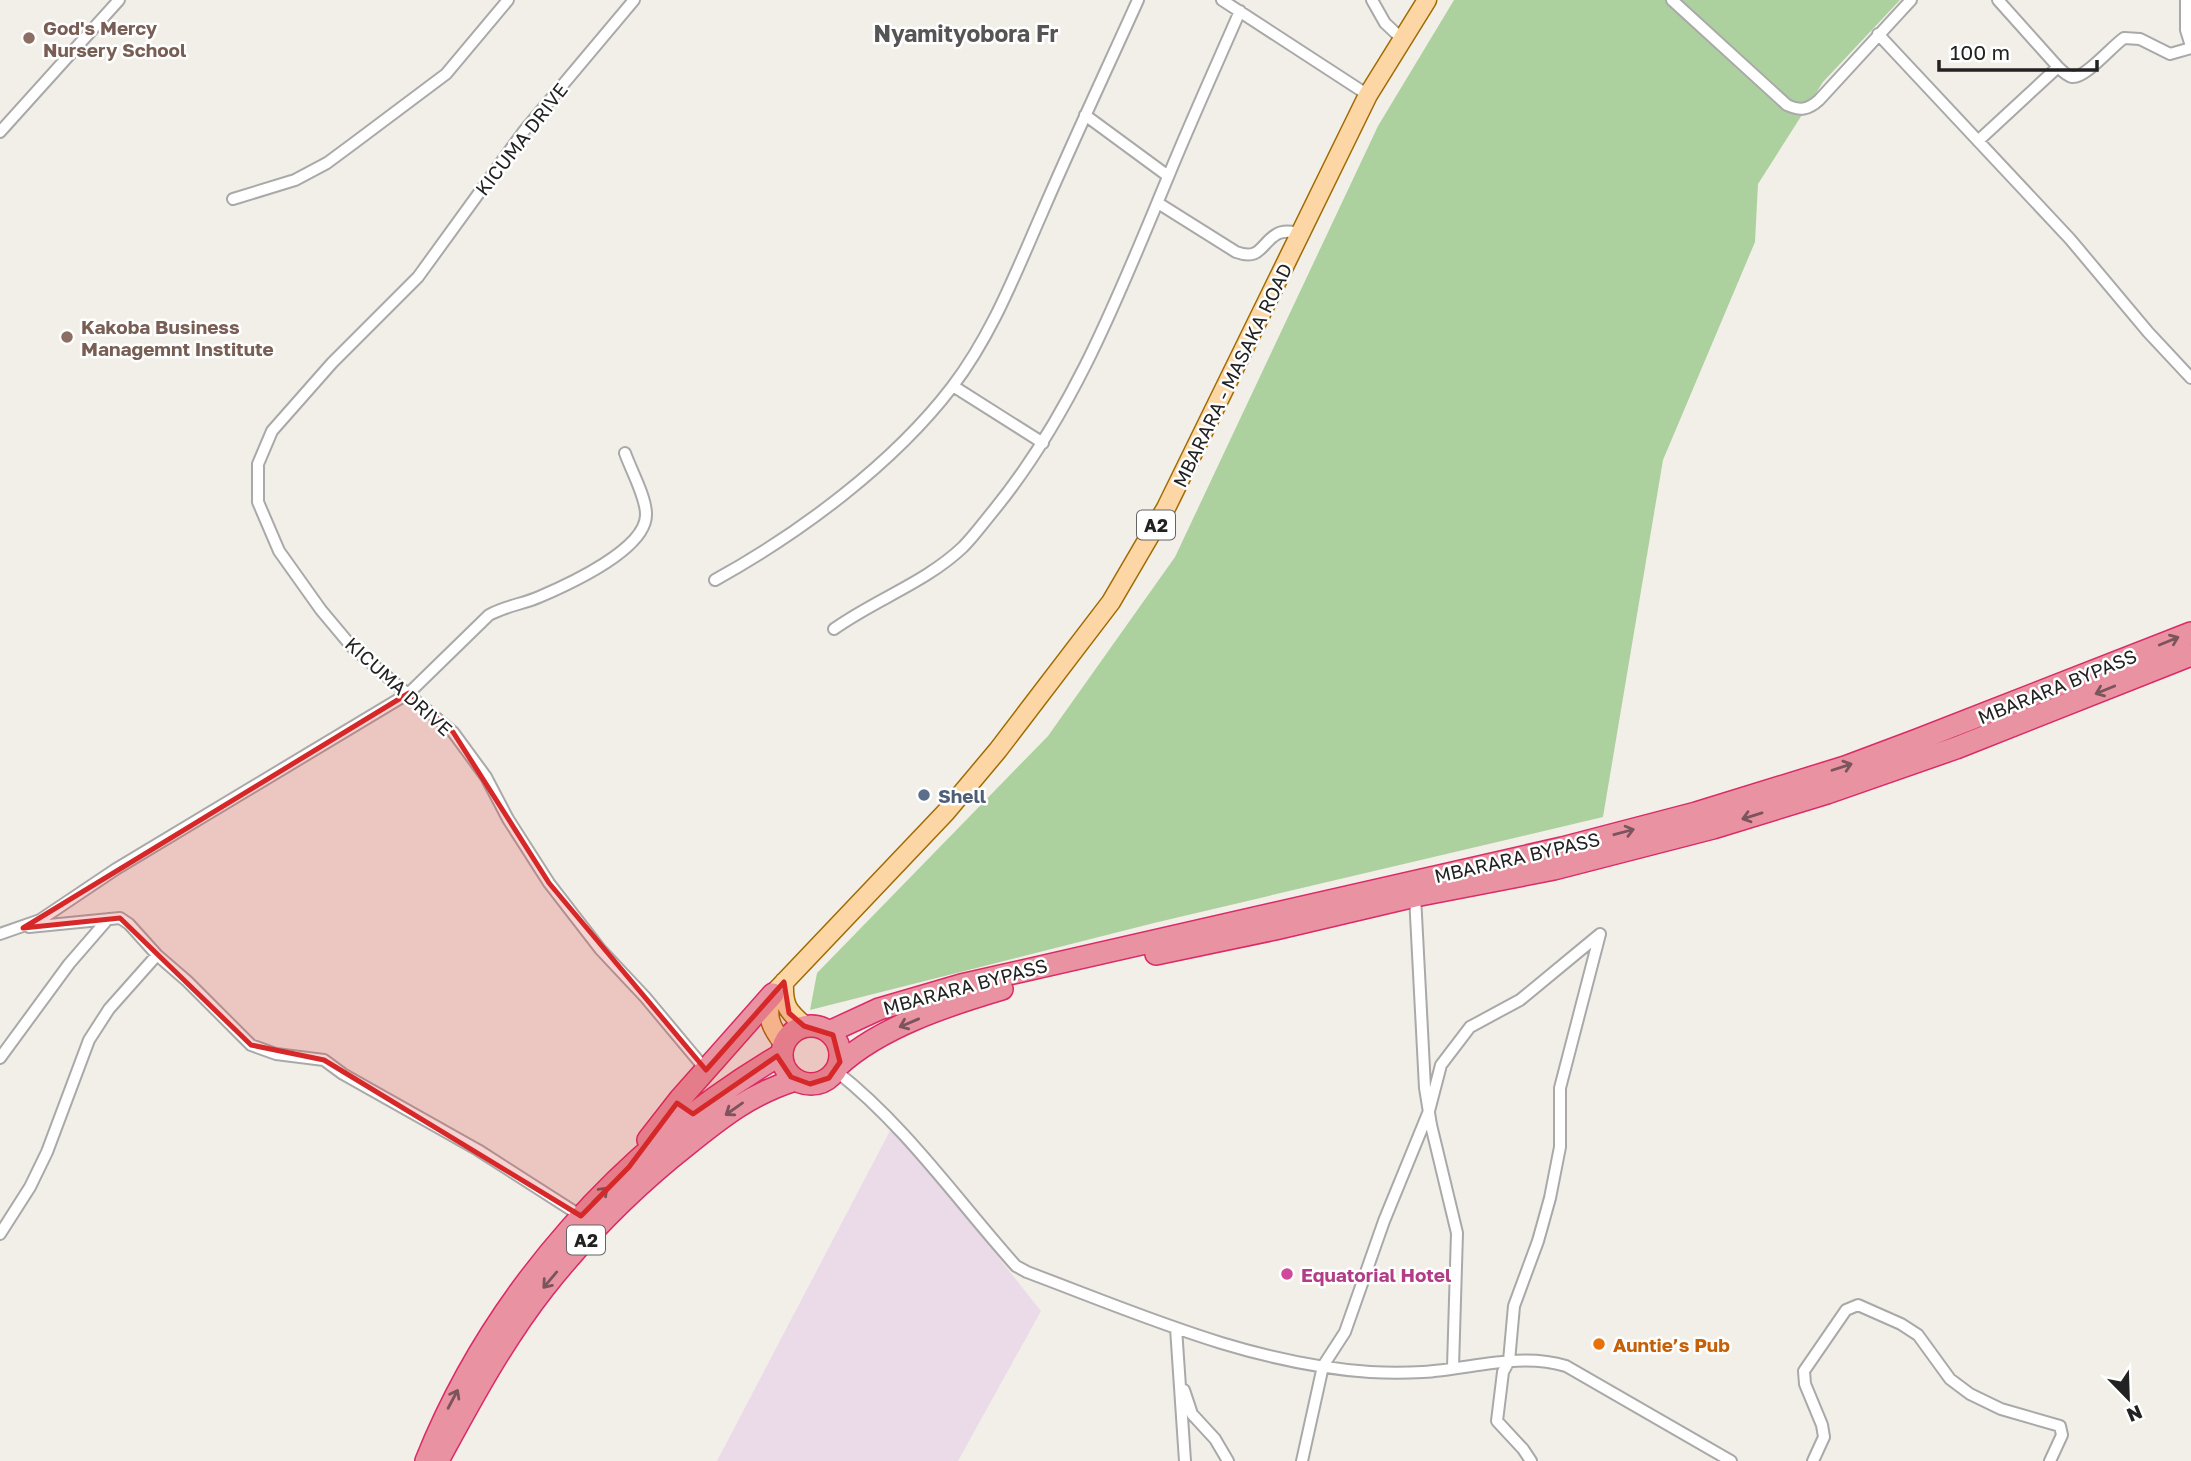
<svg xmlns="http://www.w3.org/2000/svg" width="2191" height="1461" viewBox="0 0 2191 1461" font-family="'Golos Text',sans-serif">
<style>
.industrial{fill:#ebdbe8}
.forest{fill:#add19e}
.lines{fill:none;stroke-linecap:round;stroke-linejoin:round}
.street-casing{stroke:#a9a9a9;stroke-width:14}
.primary-casing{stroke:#a06b00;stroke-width:21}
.highway-casing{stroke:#dc2a67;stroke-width:24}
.street{stroke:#fff;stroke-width:10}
.primary{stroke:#fcd6a4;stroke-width:18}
.highway{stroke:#e892a2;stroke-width:21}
.oneway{stroke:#7b545c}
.marked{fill:#d62828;fill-opacity:0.2;stroke:#d62828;stroke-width:5;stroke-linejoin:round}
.education-dot{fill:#8d6e63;stroke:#fff;stroke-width:2.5}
.service-dot{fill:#5c6f8a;stroke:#fff;stroke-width:2.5}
.hotel-dot{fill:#d1479c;stroke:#fff;stroke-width:2.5}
.food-dot{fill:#e8710a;stroke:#fff;stroke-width:2.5}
.labels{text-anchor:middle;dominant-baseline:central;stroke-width:5;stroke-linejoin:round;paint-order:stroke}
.shield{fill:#fff;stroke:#646464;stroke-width:2}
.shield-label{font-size:18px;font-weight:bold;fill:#222}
.education-label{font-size:19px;font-weight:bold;fill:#785e54;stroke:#fff;text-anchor:start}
.street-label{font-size:19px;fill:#222;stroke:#fff}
.service-label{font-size:19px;font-weight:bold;fill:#4e5e75;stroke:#fff;text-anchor:start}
.hotel-label{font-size:19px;font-weight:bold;fill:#b23c85;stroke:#fff;text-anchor:start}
.food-label{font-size:19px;font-weight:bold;fill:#c56008;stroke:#fff;text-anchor:start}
.quarter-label{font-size:23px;font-weight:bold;fill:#555;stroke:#fff}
</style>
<rect width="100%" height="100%" fill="#f2efe9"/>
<path class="industrial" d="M893,1125L1041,1311L958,1461H717Z"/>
<path class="forest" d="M1454,0H1900L1823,82L1758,184L1755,242L1663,460L1603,817L1154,923L810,1010L817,973L1048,736L1175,557L1378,126Z"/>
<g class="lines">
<defs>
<path id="street" d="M634,0L524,131L418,277L332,363L272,431L258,464V502L279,551L321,610L352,647L453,732L486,777L508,819L549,883L600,949L645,997L706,1070
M1222,0L1368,95
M1372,0L1385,23L1402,39
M1672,0L1787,105C1800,111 1808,110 1819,100L1911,0
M1998,0L2058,67C2062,71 2067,76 2072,77C2085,79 2112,46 2124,38L2140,39L2170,54L2191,48
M2186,0V30L2191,46
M1878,34L2070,239L2148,332L2191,378
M1085,115L1168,176
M0,132L119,0
M1978,141L2058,67
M233,199L295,180L327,163L354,143L446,74L508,0
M1158,203L1236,252C1261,261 1260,244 1277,234C1284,230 1293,232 1301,233
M953,386L1043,443
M715,580C800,533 893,464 952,387C992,335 1016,272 1042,213C1073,141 1106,71 1138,0
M834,629C876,599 925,583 963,547C974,536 984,522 994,510C1074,412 1120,292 1168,177C1191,121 1216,66 1240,11
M1415,896L1425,1088L1431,1125L1457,1233L1453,1367
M29,927L120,918L129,924L157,955L187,981L251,1045L276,1054L324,1060L343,1074L478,1150L581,1216
M0,934L40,920L116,869L409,693L489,615C505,606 523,604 539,597C567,585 647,549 646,514C646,497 631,470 625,453
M0,1058L69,964L108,919
M836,1071C906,1126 957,1200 1016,1266L1027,1272C1139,1314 1250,1364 1370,1372C1387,1373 1406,1373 1423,1372C1471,1369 1519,1352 1566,1366L1731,1461
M0,1234L30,1187L47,1152L89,1040L109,1009L157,955
M1176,1328L1185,1461
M1184,1390L1192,1414L1215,1439L1228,1461
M1302,1461L1323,1366L1345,1332L1384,1221L1429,1111L1441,1065L1470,1027L1520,1000L1600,934
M1531,1461L1523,1449L1497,1421L1503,1372L1509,1361L1514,1306L1538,1241L1550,1198L1560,1147V1088L1600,934
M1813,1461L1824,1437L1822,1425L1805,1384L1804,1371L1846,1310L1858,1305L1901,1324L1918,1335L1950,1379L1970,1394L2001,1409L2060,1426L2062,1435L2050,1461"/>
<path id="primary" d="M784,982C783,1005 787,1011 805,1026
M784,1044C770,1027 765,1015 773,994L946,812L998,750L1111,602L1166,508L1368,95L1427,0"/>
<path id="highway" d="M1156,954L1275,929L1415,896L1554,869L1713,828L1827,793L1956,748L2191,655
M782 1055a29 29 0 1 1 58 0a29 29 0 1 1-58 0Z
M829,1032L879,1009L961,985L1562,848L1696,813L1845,767L1917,740L2191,633
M838,1066C880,1027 948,1005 1002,989
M648,1140L680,1099L773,994
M441,1455C472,1398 504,1339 544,1288C586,1235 635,1186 687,1145C723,1116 751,1094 795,1080
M426,1461C494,1291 624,1147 782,1054"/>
</defs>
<use href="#street" class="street-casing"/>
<use href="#primary" class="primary-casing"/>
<use href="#highway" class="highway-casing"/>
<use href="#street" class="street"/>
<use href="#primary" class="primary"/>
<use href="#highway" class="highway"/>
</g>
<defs><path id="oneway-shaft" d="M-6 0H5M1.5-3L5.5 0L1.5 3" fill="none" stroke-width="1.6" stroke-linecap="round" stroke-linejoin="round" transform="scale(1.75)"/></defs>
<g class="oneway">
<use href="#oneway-shaft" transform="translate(2169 641) rotate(-22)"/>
<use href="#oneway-shaft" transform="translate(2105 690) rotate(158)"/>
<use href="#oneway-shaft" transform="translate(1842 767) rotate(-18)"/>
<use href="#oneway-shaft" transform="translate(1752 816) rotate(163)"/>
<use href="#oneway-shaft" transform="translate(1624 832) rotate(-15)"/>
<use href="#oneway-shaft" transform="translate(909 1023) rotate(157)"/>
<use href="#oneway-shaft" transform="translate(734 1109) rotate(145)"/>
<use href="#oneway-shaft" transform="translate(600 1195) rotate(-45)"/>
<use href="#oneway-shaft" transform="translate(550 1280) rotate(130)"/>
<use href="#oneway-shaft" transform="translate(453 1399) rotate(-62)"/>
</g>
<path class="marked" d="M409,693L453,732L549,883L706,1070L784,982L789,1013L804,1026L833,1035L840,1062L829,1078L810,1084L791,1077L777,1056L693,1114L677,1103L629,1167L581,1216L324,1060L251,1045L120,918L23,928Z"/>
<g class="education-dot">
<circle cx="29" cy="38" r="7"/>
<circle cx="67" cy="337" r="7"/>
</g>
<circle class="service-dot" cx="924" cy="795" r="7"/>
<circle class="hotel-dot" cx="1287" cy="1274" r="7"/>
<circle class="food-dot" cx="1599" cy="1344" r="7"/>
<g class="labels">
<g class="shield">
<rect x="1137" y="510.5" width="38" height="29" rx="5"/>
<rect x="567" y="1225.5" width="38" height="29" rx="5"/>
</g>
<g class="shield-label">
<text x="1156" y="525">A2</text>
<text x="586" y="1240">A2</text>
</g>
<g class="education-label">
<text x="43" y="27">God's Mercy<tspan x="43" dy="22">Nursery School</tspan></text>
<text x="81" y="326">Kakoba Business<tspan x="81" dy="22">Managemnt Institute</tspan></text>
</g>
<g class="street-label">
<text transform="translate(521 139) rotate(-52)">KICUMA DRIVE</text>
<text transform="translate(1232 375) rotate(-64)">MBARARA - MASAKA ROAD</text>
<text transform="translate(399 686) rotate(42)">KICUMA DRIVE</text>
<text transform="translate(2057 686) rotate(-22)">MBARARA BYPASS</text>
<text transform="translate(1517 857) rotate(-13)">MBARARA BYPASS</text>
<text transform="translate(965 986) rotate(-15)">MBARARA BYPASS</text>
</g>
<g class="service-label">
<text x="938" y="795">Shell</text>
</g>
<g class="hotel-label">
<text x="1301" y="1274">Equatorial Hotel</text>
</g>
<g class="food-label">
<text x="1613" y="1344">Auntie’s Pub</text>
</g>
<g class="quarter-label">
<text x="966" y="33">Nyamityobora Fr</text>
</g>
</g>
<g transform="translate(2128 1398) rotate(157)" stroke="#ffffff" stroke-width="5" paint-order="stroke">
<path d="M0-5L12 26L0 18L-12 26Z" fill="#222222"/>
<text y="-10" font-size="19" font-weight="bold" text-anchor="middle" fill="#222222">N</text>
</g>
<path d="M1939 60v10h158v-10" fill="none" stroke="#222222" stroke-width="3.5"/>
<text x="1950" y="60" font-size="21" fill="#222222" stroke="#ffffff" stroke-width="5" paint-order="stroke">100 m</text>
</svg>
